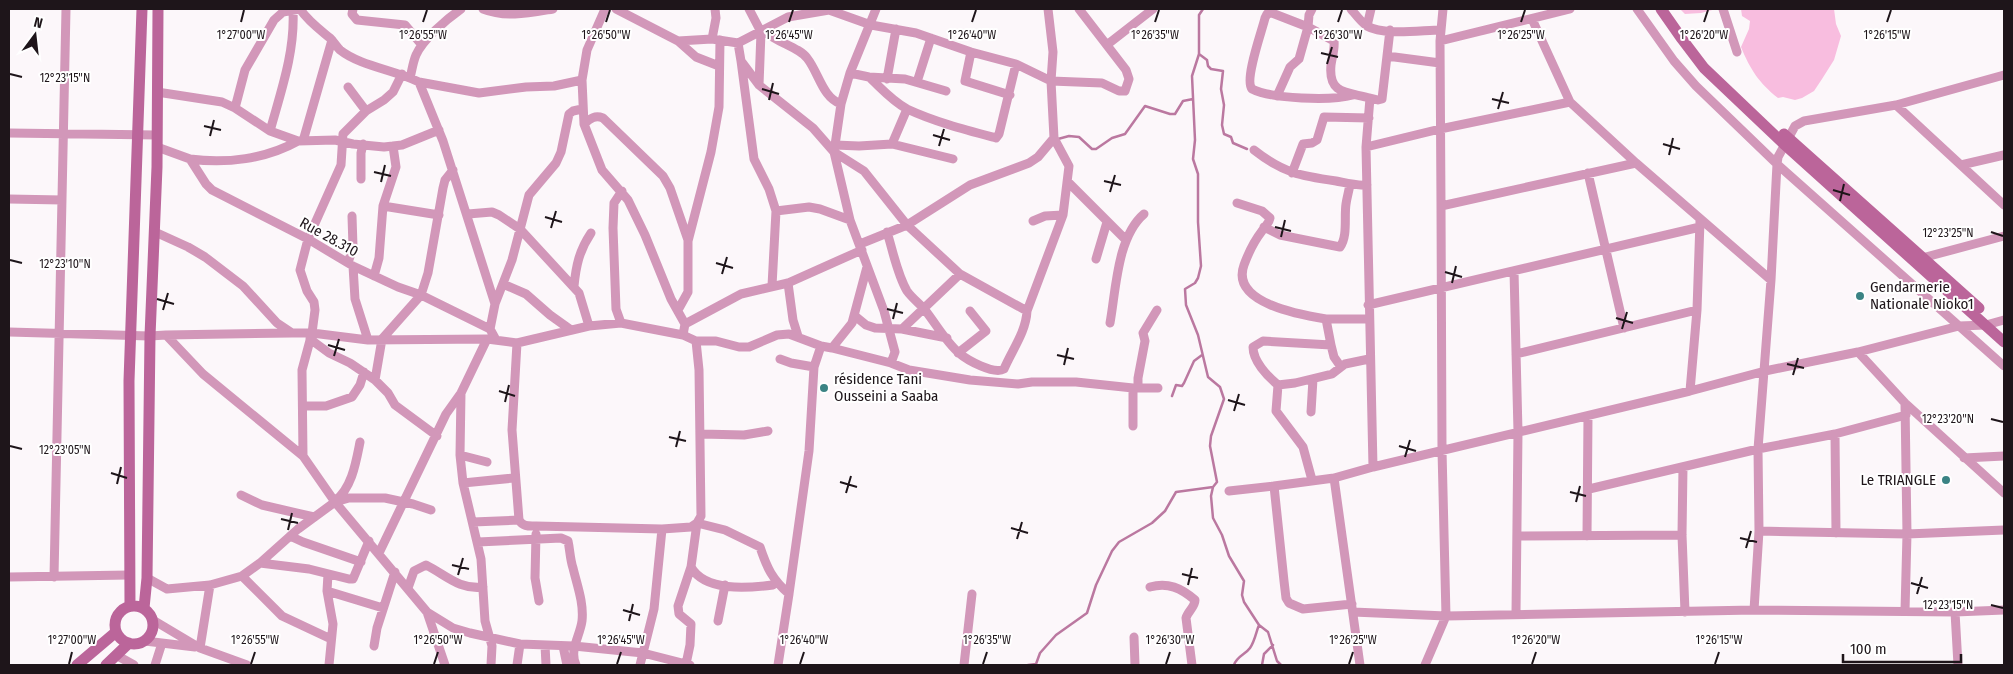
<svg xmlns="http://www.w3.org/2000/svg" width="2013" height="674" viewBox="0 0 2013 674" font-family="'Fira Sans Condensed',sans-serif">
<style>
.green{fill:#f8bddf}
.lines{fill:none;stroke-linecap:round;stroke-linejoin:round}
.stream{stroke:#bb78a0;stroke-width:2.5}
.street{stroke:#d297b9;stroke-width:9}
.secondary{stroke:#bb659a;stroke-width:11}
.ticks{fill:none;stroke:#1e151a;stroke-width:2}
.poi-dot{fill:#3b8384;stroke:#fff;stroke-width:2}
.labels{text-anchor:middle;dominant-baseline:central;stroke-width:4;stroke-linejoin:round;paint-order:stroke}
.street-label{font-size:15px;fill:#1e151a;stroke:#fff}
.poi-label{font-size:15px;fill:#1e151a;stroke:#fff;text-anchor:start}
.ticks-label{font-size:12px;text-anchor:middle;fill:#1e151a;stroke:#fff;stroke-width:4;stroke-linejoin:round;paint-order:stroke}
</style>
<rect width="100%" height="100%" fill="#fcf7fa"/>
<path class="green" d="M1680,9H1716L1701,13L1685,14Z
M1741,9H1834L1836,24L1841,36L1834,60L1822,79L1814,91L1802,98L1795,100L1783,97L1778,98C1759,83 1750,69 1741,47L1749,29L1750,21L1742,16Z"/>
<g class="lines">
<path class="stream" d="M1203,9L1199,15V54L1192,76L1195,140L1193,159L1198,174V222L1201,266L1198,278L1195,283L1185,289L1186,305L1198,335L1208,377L1220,387L1224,399L1211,436L1210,446L1217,482L1213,487L1211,496L1213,518L1222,535L1229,556L1244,581L1242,595L1244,602L1259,625L1268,632L1277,661L1281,665
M1199,54L1207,60L1208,66L1211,69L1223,71L1221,89L1224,105L1222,125L1224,134L1231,137L1233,143L1247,149
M1058,139L1069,136L1079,137L1092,149H1096L1112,138L1125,134L1145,106L1170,114H1175L1183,101L1193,99
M1172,396L1176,385L1182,386L1184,383L1194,361L1202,355
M1028,665L1036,664L1040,653L1056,635L1087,613L1096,585L1112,551L1119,542L1152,523L1165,511L1176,492L1213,487
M1234,665C1237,656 1245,655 1250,648C1255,641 1256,632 1259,625
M1262,665L1264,654L1273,645"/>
<path class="street" d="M300,9C308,21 319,29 330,38C334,42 336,46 340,50C360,66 395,70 419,82L443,141L495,304
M353,9L352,14L357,20L405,25L422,45
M483,9C506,18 529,13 553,9
M605,9L587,50L582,80L584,124L602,170L628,200L645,235L671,299L685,324L683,335
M616,9L678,41L696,57L719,66
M749,9L761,32L759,85
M876,9L850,73L841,104L834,152L864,171L907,225L960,274L1027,311
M1312,9L1309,15L1308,27L1334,41C1335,49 1332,57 1331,65C1328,95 1348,92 1370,98L1366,147L1373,467
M1351,9C1356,15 1361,22 1367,26C1384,36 1422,30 1441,30
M1637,9L1674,61L1696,86L1777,164L2004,366
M1723,9L1737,52
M1532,19L1570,102L1636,163L1771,280
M1367,26L1371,9
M763,30C775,42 799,47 807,58C819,73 822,97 841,104
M712,39L716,18L715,9
M678,41L712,39L738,43L788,17L829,10L871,25L916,33L971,52L1016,64L1051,81L1102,83L1119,91H1125L1129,79L1126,70L1079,9
M1440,41L1570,9
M738,43L741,61L759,85L813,128L834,152L850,220L884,311L895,352L891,363L832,348
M1108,44L1153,9
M971,52L965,81L1010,95
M1387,56L1440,63
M741,61L754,159L769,189L776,211L772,286
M850,73L869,77L905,79L946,91
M869,77C881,88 892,101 907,109C935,122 966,130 996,138L999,134L1016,64
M410,78C412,70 413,62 416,55C423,39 447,19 461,9
M887,79L896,29
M419,82L479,93L526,87L554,86L582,80
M917,82L931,38
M348,87L366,111
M157,92L222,102L235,108L270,131L298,141L335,140L353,144L384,147L402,145L439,130
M1277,96L1290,67L1299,59L1308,27L1272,13L1267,14L1265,18C1262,31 1244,80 1252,89C1272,99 1331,101 1353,95
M1370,98L1378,100L1382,99L1390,30
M1896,105L2004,205
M235,108L245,70L274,20L283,12L300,9
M584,124C591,118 595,115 603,118L663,176L670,188L688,240
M270,131C281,91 295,52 293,11
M9,133L157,135
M303,141L332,40
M892,144L953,159
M835,145L859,146L892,144L907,109
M157,147L190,159L206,184L212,190L308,239L353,266L398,287L421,295L490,329L496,340
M1366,147L1440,129L1570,102
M1254,150C1283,173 1301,176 1336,181C1346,183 1356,186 1367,185
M190,159C226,164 266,159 298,141
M1961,165L2004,155
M1292,173L1303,144L1312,143L1317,140L1324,117L1369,118
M1588,173L1624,328
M361,179V153L363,144
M1068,182L1126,240
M9,199L62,200
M1237,203L1262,211L1270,218C1269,224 1265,226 1262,231C1255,240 1248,254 1244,265C1230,303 1301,315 1326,319
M383,206L439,215
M1441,206L1636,163
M776,211L809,207L820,209L850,220
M468,214L492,212L499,215L520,229L579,293L589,326
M1033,221L1045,216L1063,215
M1264,227L1280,235L1340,247C1348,236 1344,217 1346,204C1347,197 1349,191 1350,184
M155,232L188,247L205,257L243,286L277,323L292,333H312L368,340L487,339L517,343L589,326L621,323L683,335L696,341H716L739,347H749L777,335L789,334L821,346L832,348L852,323L867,267
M887,232C893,251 897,274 907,291C912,298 920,304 925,310C936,324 946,342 959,353C967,360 994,375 1004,369C1012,350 1026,332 1027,311L1063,215L1069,166L1054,138
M860,244L907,225L970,185L1029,163L1038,157L1054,138L1051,81L1053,52L1048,9
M1922,258L2004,236
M1096,259L1107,222
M348,263L353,247L352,216
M353,266L355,299L368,340
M1514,271L1518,432L1516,613
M374,276L379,258L383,206L396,167L393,146
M788,283L793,320L798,336
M503,284L526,294L550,315L571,330
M574,286C576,266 579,251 591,233
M1368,305L1700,227
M678,310L688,292V241L711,152L719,107L720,40
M855,316L866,325L875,328L902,329L947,338
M621,323L616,309L613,228L614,203L622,191
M1110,323C1116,290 1117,237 1144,214
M685,324L741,294L788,283L862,250
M490,329L495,304L512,260L529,195L556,163L561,152L569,114L573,111L582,109
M902,329L960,274
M9,332L150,336L166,335L203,374L303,456L335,502L427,612L453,628L470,633L520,644L574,646L643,653L690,665
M166,335L292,333
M310,339L329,353L350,363L375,380L388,393L395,405L437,436
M696,341L699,370L701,516L697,523L691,567C705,592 748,588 773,585L775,582
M517,343L512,430L519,520C523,527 529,526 536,526L662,529L654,609L640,665
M1331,345L1334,357L1341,367
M1858,352L1905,403L2004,493
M958,353L986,331L970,311
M1516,354L1697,310
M780,359L791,363L814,367
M891,363L909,370L970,380L1018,384L1032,382H1076L1133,388H1158
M375,380L382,339L421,295L428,273L443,188L445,180L453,170
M1278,385L1295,383L1332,374L1345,364L1369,359
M1138,388V378L1145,341L1143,333L1157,310
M1690,391L1697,310L1700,221
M461,393L460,455L463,483L481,559L485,621L492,646L491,665
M1905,403L1907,534L1905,611
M303,406H326L352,397L360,385L364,372
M1311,412L1313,379
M1133,426V388
M701,434L744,435L768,431
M1835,434L1836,533
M460,455L487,462
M303,456L302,370L312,333L315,310L314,302L307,291L300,270L308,239L341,165L343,134L366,111L384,100L393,92L402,74
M1964,458L2004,456
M1683,467L1682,535L1685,612
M1334,478L1360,665
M1312,480L1303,447L1276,411L1278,385C1267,376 1253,361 1253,347L1263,341L1331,345L1326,319H1368
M463,483L514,478
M1274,486L1334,478L1373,467L1690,391L1765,371L1858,352L1959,326L1986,325L2004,320
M1589,489L1758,449L1835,434L1906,415
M1229,491L1274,486L1284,581L1286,598L1289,603L1303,609L1352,604
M241,495L262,505L314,517
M335,501C352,488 356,462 360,442
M473,522L519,520
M697,523L725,530L760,547C767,568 772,579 789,594L778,665
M662,529L691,527L697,523
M1759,531L1907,534L2004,530
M536,534L535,578L539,601
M290,536L303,542L361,562
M1517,536L1682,535
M1587,536L1588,416
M478,542L561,538L568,541C570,550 570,559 573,568C577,585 584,603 582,621C580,636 569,650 576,665
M379,553L446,414L461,393L487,339
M260,563L309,569L349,579H353L369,541
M328,574L327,591L333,624L329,665
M242,576L282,616L331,639
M9,577L129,575
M54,577L66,9
M147,578L167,589L210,585L242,576L260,563L298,529L335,502L349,498H385L413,504L431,510
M1150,587C1168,582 1181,588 1195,600C1195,607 1188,611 1186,618L1192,665
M408,588L414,571L426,565C446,575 459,590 483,587
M327,591L383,608
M789,594L809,451L814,367L821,346
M1754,610L1759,531L1758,449L1771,280L1777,164L1778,157L1795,126L1804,121L1896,105L2004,75
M427,612L445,665
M1353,612L1446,616L1754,610L1955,612L2004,610
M1955,612L1958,665
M153,620L200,648L247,665
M718,621L725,585
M1134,637L1135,665
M145,641L195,647
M545,645L546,665
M374,646L377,628L395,572
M563,646L567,665
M200,648L210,585
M116,655L134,665
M686,664L690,645L691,624L679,614L678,606L691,567
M155,665L162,643
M517,665L520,644
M964,665L972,594
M1425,665L1446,616L1442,450L1441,206L1440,41L1443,9"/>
<path class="secondary" d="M1661,9L1682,39L1704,68L1785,145L2004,342
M1784,134L1979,308
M115 625a19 19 0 1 1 38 0a19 19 0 1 1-38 0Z
M130,606L129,381L142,9
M144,608L147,578L150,336L157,167L158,9
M77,665L116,632
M106,665L129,643"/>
</g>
<path class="ticks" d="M241,22L244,10M423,22L427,10M606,22L610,10M789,22L793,10M972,22L976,10M1155,22L1159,10M1338,22L1342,10M1521,22L1525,10M1704,22L1708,10M1887,22L1891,10M1321,53L1338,57M1327,64L1332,47M10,74L22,77M762,89L779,94M1492,99L1509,103M769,100L773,83M1498,109L1503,92M204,126L221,130M933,135L950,140M210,136L214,120M1663,144L1680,149M939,146L944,129M1669,155L1673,138M374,172L391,176M1104,181L1121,185M381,182L385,165M1833,190L1850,195M1110,192L1115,175M1840,201L1844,184M545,217L562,222M1275,227L1291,231M551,228L556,211M1991,232L2003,236M1281,237L1285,220M10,260L22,263M716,263L733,268M1445,272L1462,277M722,274L727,257M1452,283L1456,266M157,299L174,304M887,309L903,313M163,310L168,293M1616,318L1633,323M893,319L897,303M1622,329L1627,312M328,345L345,350M1057,355L1074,359M334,356L339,339M1787,364L1804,368M1064,365L1068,348M1793,375L1798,358M499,391L515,396M1228,400L1245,405M505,402L509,385M1234,411L1239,394M1991,419L2003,422M669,437L686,441M10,446L22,449M1399,446L1416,451M676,447L680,431M1405,457L1410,440M111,473L127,478M840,482L857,487M117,484L121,467M1570,492L1586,496M846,493L851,476M1576,502L1580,486M281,519L298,523M1011,528L1028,533M288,530L292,513M1740,538L1757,542M1017,539L1022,522M1746,548L1751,531M452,565L469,569M1182,574L1198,578M458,575L463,558M1911,583L1928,588M1188,585L1192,568M1917,594L1922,577M1991,605L2003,608M623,610L640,615M629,621L633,604M69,664L72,652M251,664L255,652M434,664L438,652M617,664L621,652M800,664L804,652M983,664L987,652M1166,664L1170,652M1349,664L1353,652M1532,664L1536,652M1715,664L1719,652"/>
<g class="poi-dot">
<circle cx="1860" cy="296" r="5"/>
<circle cx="824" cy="388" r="5"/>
<circle cx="1946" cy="480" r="5"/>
</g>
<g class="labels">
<g class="street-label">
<text transform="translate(329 237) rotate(29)">Rue 28.310</text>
</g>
<g class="poi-label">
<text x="1870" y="287">Gendarmerie<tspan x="1870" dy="17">Nationale Nioko1</tspan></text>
<text x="834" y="379">résidence Tani<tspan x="834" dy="17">Ousseini a Saaba</tspan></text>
<text x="1936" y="480" text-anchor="end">Le TRIANGLE</text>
</g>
</g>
<g class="ticks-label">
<text x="241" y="39">1°27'00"W</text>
<text x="423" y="39">1°26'55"W</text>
<text x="606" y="39">1°26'50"W</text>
<text x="789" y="39">1°26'45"W</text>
<text x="972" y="39">1°26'40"W</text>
<text x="1338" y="39">1°26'30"W</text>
<text x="1521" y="39">1°26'25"W</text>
<text x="1704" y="39">1°26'20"W</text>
<text x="1887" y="39">1°26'15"W</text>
<text x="1155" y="39">1°26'35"W</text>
<text x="65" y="82">12°23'15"N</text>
<text x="1948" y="237">12°23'25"N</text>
<text x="65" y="268">12°23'10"N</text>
<text x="1948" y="423">12°23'20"N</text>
<text x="65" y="454">12°23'05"N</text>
<text x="1948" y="609">12°23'15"N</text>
<text x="72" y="644">1°27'00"W</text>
<text x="255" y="644">1°26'55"W</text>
<text x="438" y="644">1°26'50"W</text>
<text x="621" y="644">1°26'45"W</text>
<text x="804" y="644">1°26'40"W</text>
<text x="987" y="644">1°26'35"W</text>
<text x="1170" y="644">1°26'30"W</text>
<text x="1353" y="644">1°26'25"W</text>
<text x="1536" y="644">1°26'20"W</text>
<text x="1719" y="644">1°26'15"W</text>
</g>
<rect width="2013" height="674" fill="none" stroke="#1e151a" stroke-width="20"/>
<g transform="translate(35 35) rotate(15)" stroke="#ffffff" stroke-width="4" paint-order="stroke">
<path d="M0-4L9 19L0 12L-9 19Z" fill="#1e151a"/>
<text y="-8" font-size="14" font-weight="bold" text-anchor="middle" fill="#1e151a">N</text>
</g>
<path d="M1843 654v8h118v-8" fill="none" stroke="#1e151a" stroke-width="2.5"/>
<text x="1850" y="654" font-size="15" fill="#1e151a" stroke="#ffffff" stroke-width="4" paint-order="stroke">100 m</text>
</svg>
